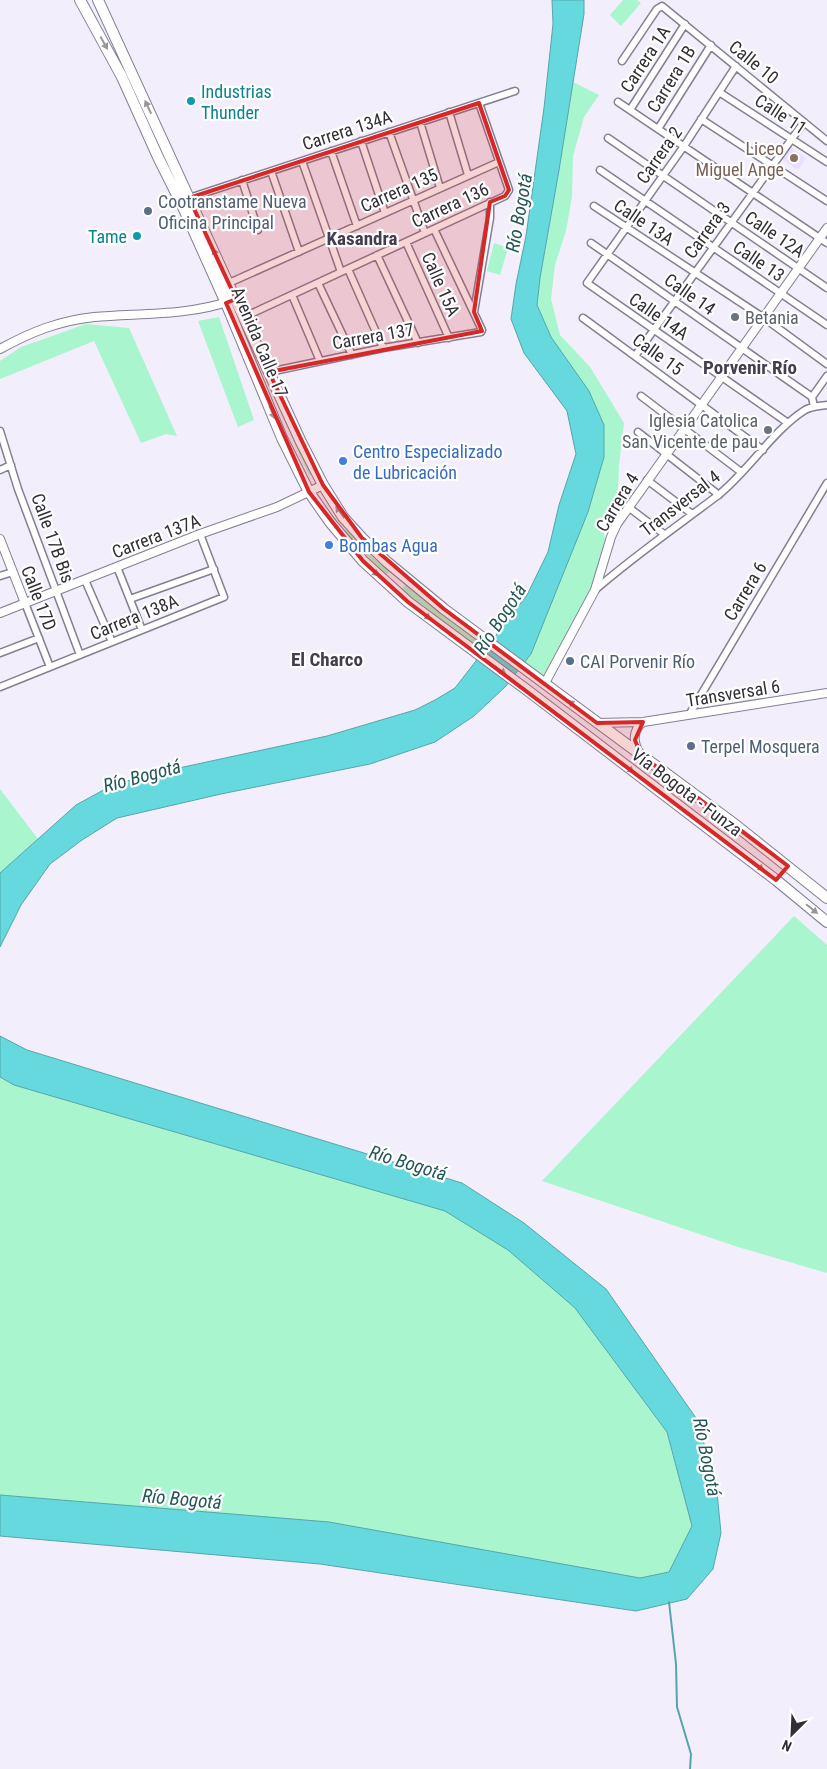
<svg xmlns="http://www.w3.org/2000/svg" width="827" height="1769" viewBox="0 0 827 1769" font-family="'Roboto Condensed',sans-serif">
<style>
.built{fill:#e9e0fe}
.green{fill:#a8f5ce}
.water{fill:#65d9dd;stroke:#55a6ab}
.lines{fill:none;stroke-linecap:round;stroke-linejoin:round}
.stream{stroke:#55a6ab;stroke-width:2}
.minor-casing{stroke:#847e93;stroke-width:9}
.tertiary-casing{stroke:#847e93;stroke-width:10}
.primary-casing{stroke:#847e93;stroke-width:12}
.minor{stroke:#fff;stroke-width:6}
.tertiary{stroke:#fff;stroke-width:8}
.primary{stroke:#fff;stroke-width:10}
.oneway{fill:#98969b}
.marked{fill:#d62828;fill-opacity:0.2;stroke:#d62828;stroke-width:4;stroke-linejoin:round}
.culture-dot{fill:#0f9aa8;stroke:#fff;stroke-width:2}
.education-dot{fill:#8d6e63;stroke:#fff;stroke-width:2}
.service-dot{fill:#5c6f8a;stroke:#fff;stroke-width:2}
.worship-dot{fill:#6b7280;stroke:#fff;stroke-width:2}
.shop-dot{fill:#3f7fe0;stroke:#fff;stroke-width:2}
.labels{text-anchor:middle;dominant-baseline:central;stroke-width:4.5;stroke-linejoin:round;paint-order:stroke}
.street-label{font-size:18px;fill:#312e37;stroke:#fff}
.culture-label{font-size:18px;fill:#0d838f;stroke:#fff;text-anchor:start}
.education-label{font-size:18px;fill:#785e54;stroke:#fff;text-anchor:end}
.service-label{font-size:18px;fill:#4e5e75;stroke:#fff;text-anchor:start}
.worship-label{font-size:18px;fill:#5b616d;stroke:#fff;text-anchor:start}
.shop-label{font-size:18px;fill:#366cbe;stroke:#fff;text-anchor:start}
.water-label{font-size:19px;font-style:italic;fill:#235658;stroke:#fff}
.neighbourhood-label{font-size:19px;font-weight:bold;fill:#433d4f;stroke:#fff}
</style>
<rect width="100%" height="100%" fill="#f2eefb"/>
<path class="built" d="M790,147L806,158L798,170L782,159Z"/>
<path class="green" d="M623,0H637L641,3L621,26L610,15Z
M573,82L599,95L584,117L573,156L572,196L566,231L555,265L551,299L560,335L590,367L624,423L619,465L618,491L602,525L605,539L591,590L544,677L524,663L531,654L588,512L604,457L589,391L551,337L537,305L540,278L559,170Z
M494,243L508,248L500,275L487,271Z
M219,317L254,420L238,427L198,321Z
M86,324L129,328L177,436L166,434L141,443L94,341L0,379V361L21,347Z
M250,337L315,473L309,475L247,339Z
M346,529L372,557L390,571L386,575L344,531Z
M406,585L478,640L474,645L401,589Z
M0,789L38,839L0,873Z
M794,916L827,945V1273L738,1247L542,1181Z
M0,1077L14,1085L446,1211L508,1250L575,1308L667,1432L692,1526L669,1572L640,1578L329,1522L0,1495Z"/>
<path class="water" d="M552,0H584V14L559,170L540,278L537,305L551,337L589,391L604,425V457L588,512L531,654L505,687L474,716L435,742L370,764L221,794L117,818L82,840L50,864L21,905L0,947V873L76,805L109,787L142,776L327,736L415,710L435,700L455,688L527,595L548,552L559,505L576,454L567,411L524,353L511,319L516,284L526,236L544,108L553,24Z
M0,1036L27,1050L462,1183L524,1223L606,1289L696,1418L716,1482L721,1533L713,1569L687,1599L636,1611L320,1564L0,1536V1495L329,1522L640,1578L669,1572L692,1526L667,1432L575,1308L508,1250L445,1211L14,1085L0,1077Z"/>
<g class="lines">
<path class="stream" d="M669,1602L676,1664L677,1707L691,1754L690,1769"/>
<defs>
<path id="minor" d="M622,61L657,9L662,6L827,141
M736,66L684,146L587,283L788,423
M719,92L827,162
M618,102L827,243
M630,110L685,24
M449,112L468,175
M701,119L827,201
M420,122L440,188
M658,129L711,45
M389,132L425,233
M608,138L827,288
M361,141L385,213
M331,151L357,226
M302,161L341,272
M600,170L827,325
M271,171L299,252
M242,180L258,230
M189,198L515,91
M594,206L764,318L827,364
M406,242L449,338
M591,243L812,397L814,407
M377,255L418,343
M348,269L383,348
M229,283L499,162
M318,283L352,355
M292,295L320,361
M474,312L490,218V202
M244,317L505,196L509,190L479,103
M583,318L763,450
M635,356L804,122
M269,372L383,348L481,332L482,330L434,229
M641,396L741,472
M812,397L827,376
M0,431L18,489L80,655
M638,432L719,495
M0,470L11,465
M647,480L692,514
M628,507L664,534
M117,567L142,630
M0,576L13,572
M85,580L112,642
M595,590C634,556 676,527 717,496C748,472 772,431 805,410C812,406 819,406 827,405
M130,599L214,569
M25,603L50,667
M0,653L39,638
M0,687L224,597L200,534
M689,715L827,483"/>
<path id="tertiary" d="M0,349C31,332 58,321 94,317C139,313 187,316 230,301
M0,539L25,603
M0,613L200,534L277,507L323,485
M545,683L595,590L611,537L617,524L827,228
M597,723L643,722L827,693
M640,754C633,743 632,731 643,722"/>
<path id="primary" d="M80,0L122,77L158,157L183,207L226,303L282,438L309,492L330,522L363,561L408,602L527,690L776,880L827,922
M98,0L301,442L323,485L343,517L362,538L387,562L444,609L733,823L827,898"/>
</defs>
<use href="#minor" class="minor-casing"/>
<use href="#tertiary" class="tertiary-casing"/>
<use href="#primary" class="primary-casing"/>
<use href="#minor" class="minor"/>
<use href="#tertiary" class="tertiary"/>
<use href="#primary" class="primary"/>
</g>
<defs><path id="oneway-solid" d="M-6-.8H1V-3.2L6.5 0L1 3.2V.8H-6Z" transform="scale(1.25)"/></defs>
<g class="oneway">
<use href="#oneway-solid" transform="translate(104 43) rotate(61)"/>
<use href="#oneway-solid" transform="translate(148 107) rotate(-115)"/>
<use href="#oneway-solid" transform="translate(216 255) rotate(-115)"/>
<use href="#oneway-solid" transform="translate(272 412) rotate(67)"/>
<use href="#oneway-solid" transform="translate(340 512) rotate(-126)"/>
<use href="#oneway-solid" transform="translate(373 571) rotate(43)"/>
<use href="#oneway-solid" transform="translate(425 615) rotate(37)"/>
<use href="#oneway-solid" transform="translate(500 670) rotate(36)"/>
<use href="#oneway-solid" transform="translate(574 705) rotate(-143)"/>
<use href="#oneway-solid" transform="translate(628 768) rotate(38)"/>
<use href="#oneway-solid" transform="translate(758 866) rotate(37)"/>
<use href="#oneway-solid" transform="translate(812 909) rotate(39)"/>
</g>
<path class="marked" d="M479,103L509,190L505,196L490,202L474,312L482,331L269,372L323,485L362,538L444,609L597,723L643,722L635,740L641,755L788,866L776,880L408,602L363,561L309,492L226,303L236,299L189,198Z"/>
<g class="culture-dot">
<circle cx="191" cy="101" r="5"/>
<circle cx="137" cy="236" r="5"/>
</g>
<circle class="education-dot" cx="794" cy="158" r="5"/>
<g class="service-dot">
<circle cx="148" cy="211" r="5"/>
<circle cx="570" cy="661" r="5"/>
<circle cx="691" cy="746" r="5"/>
</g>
<g class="worship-dot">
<circle cx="735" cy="317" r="5"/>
<circle cx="768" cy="430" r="5"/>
</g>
<g class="shop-dot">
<circle cx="343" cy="461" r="5"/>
<circle cx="329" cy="545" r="5"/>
</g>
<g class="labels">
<g class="street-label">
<text transform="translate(645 59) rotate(-57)">Carrera 1A</text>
<text transform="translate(754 62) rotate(39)">Calle 10</text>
<text transform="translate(671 79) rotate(-58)">Carrera 1B</text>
<text transform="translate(781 114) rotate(33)">Calle 11</text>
<text transform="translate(347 130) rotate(-18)">Carrera 134A</text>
<text transform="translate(659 155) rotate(-55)">Carrera 2</text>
<text transform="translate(399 190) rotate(-24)">Carrera 135</text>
<text transform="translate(450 205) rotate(-25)">Carrera 136</text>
<text transform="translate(644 222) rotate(34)">Calle 13A</text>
<text transform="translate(707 230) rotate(-54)">Carrera 3</text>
<text transform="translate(775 234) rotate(34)">Calle 12A</text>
<text transform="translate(759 261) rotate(34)">Calle 13</text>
<text transform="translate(441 284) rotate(66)">Calle 15A</text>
<text transform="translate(690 294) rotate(35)">Calle 14</text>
<text transform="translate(659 316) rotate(35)">Calle 14A</text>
<text transform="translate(373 336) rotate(-10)">Carrera 137</text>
<text transform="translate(260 342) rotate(67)">Avenida Calle 17</text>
<text transform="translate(658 354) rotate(36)">Calle 15</text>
<text transform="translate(617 502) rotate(-59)">Carrera 4</text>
<text transform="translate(680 503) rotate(-38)">Transversal 4</text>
<text transform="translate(156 536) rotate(-21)">Carrera 137A</text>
<text transform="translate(53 538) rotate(70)">Calle 17B Bis</text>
<text transform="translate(745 591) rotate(-59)">Carrera 6</text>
<text transform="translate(39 598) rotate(69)">Calle 17D</text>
<text transform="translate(134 617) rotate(-22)">Carrera 138A</text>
<text transform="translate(733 693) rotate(-9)">Transversal 6</text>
<text transform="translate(687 792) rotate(37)">Vía Bogota - Funza</text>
</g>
<g class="culture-label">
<text x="201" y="91">Industrias<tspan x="201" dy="21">Thunder</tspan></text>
<text x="127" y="236" text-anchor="end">Tame</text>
</g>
<g class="education-label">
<text x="784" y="148">Liceo<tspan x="784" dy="21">Miguel Ange</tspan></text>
</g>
<g class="service-label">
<text x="158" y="201">Cootranstame Nueva<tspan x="158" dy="21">Oficina Principal</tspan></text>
<text x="580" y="661">CAI Porvenir Río</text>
<text x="701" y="746">Terpel Mosquera</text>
</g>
<g class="worship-label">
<text x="745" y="317">Betania</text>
<text x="758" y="420" text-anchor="end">Iglesia Catolica<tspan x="758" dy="21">San Vicente de pau</tspan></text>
</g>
<g class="shop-label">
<text x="353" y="451">Centro Especializado<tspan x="353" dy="21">de Lubricación</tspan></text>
<text x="339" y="545">Bombas Agua</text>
</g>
<g class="water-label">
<text transform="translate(519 213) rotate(-80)">Río Bogotá</text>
<text transform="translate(500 619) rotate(-57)">Río Bogotá</text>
<text transform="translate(142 776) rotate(-15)">Río Bogotá</text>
<text transform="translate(408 1163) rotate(17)">Río Bogotá</text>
<text transform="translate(707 1457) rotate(79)">Río Bogotá</text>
<text transform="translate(182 1499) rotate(5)">Río Bogotá</text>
</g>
<g class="neighbourhood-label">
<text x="362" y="238">Kasandra</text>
<text x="750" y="367">Porvenir Río</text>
<text x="327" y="659">El Charco</text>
</g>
</g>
<g transform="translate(792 1734) rotate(204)" stroke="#ffffff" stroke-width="4" paint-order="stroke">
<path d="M0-4L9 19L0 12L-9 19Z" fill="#312e37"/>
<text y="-8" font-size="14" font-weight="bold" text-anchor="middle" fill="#312e37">N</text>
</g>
</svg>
